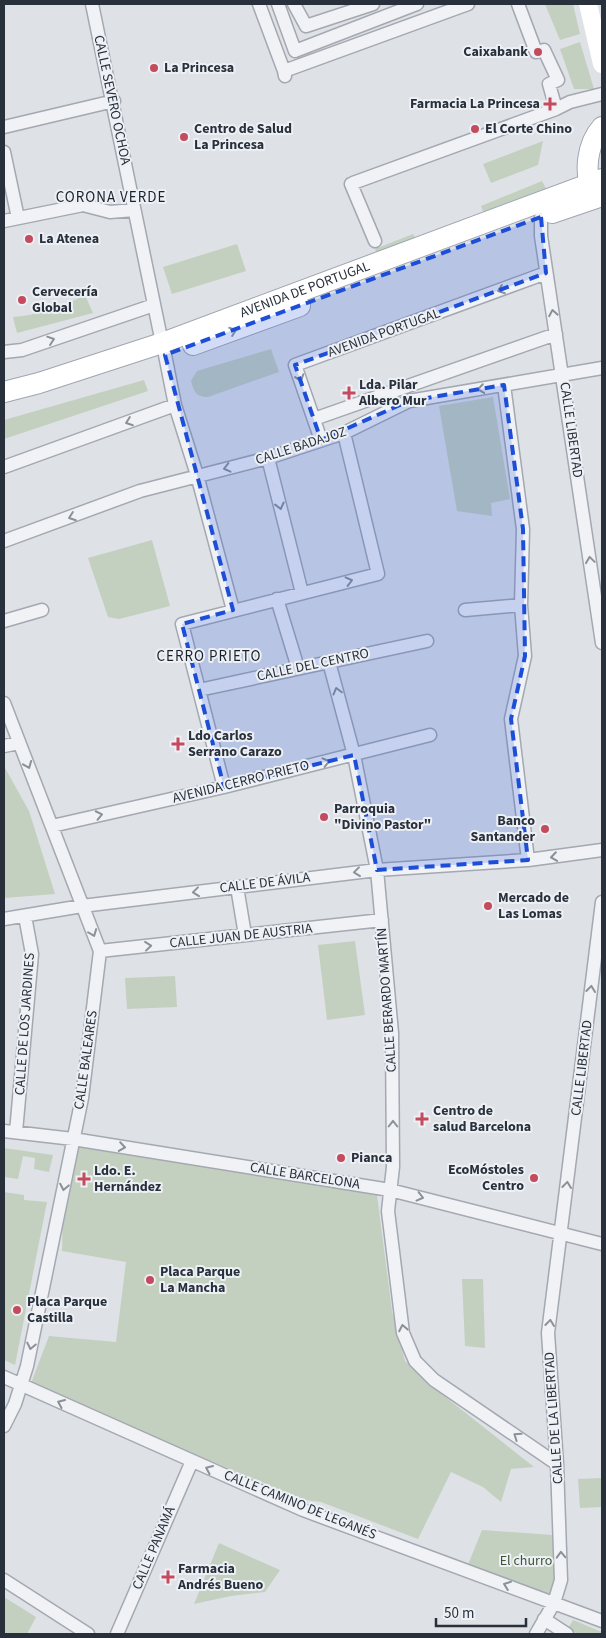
<svg xmlns="http://www.w3.org/2000/svg" width="606" height="1638" viewBox="0 0 606 1638" font-family="'Source Sans 3',sans-serif">
<style>
.green{fill:#c4d0bf}
.lines{fill:none;stroke-linecap:round;stroke-linejoin:round}
.street-casing{stroke:#a4a8b0;stroke-width:15}
.primary-casing{stroke:#9ea6b1;stroke-width:22}
.street{stroke:#f0f2f5;stroke-width:12}
.secondary{stroke:#fff;stroke-width:18}
.primary{stroke:#fff;stroke-width:20}
.oneway{stroke:#8c9198}
.oneway2{stroke:#94989e}
.marked{fill:#1d4ed8;fill-opacity:0.2;stroke:#1d4ed8;stroke-width:4;stroke-dasharray:10 6;stroke-linejoin:round}
.poi-dot{fill:#c44a5e;stroke:#edf0f4;stroke-width:2}
.labels{text-anchor:middle;dominant-baseline:central;stroke-width:4;stroke-linejoin:round;paint-order:stroke}
.poi-label{font-size:14px;font-weight:bold;fill:#28303c;stroke:#edf0f4;text-anchor:start}
.street-label{font-size:14px;fill:#28303c;stroke:#edf0f4}
.park-label{font-size:14px;fill:#3d5736;stroke:#edf0f4}
.neighbourhood-label{font-size:15px;letter-spacing:1px;fill:#1a212d;stroke:#edf0f4}
</style>
<rect width="100%" height="100%" fill="#dee1e6"/>
<path class="green" d="M545,4H573L580,34L560,40Z
M580,42L594,89H574L560,49Z
M543,141L538,165L491,183L483,164Z
M542,181L548,192L485,217L481,206Z
M413,234L416,239L377,255L375,249Z
M237,244L246,271L172,294L163,267Z
M85,295L93,313L17,333L13,317C38,315 62,307 85,295Z
M271,349L279,372L208,397C196,397 194,392 191,381L197,371Z
M144,380L148,391L4,439V420Z
M493,397L510,499L491,503L492,516L457,511L439,406Z
M152,540L170,606L119,619L108,617L88,558Z
M4,766L29,811L55,894L4,898Z
M355,941L365,1015L327,1020L318,945Z
M175,976L177,1007L127,1009L125,978Z
M110,1145L377,1195L392,1311L405,1361L434,1388L534,1467L511,1469L501,1502L483,1487L451,1472L418,1539L321,1502L305,1500L30,1386L49,1336L116,1342L126,1262L62,1251L63,1212L77,1147L99,1149Z
M4,1148L53,1155L49,1172L34,1169L35,1158L23,1156L18,1179L4,1177Z
M4,1192L24,1195V1200L47,1202L15,1365L4,1360Z
M462,1279H483L485,1348L465,1346Z
M602,1478V1507L580,1508L578,1479Z
M482,1530L552,1535L556,1579L554,1603L467,1567Z
M219,1543L280,1570L265,1592L231,1596L194,1604Z
M4,1597L36,1617L27,1634H4Z
M573,1620L602,1632V1634H577L569,1627Z"/>
<g class="lines">
<defs>
<path id="street" d="M92,4L162,343
M259,4L284,71
M278,4L295,51L417,4
M294,4L306,26L373,4
M518,4L536,52L544,50L558,80L549,84L556,109L570,102L602,94
M285,76L284,71L468,4
M4,127L114,101
M4,152L18,218
M353,183L556,109
M351,184L375,241
M541,217V236L602,643
M4,221L83,205L110,212L134,210
M4,352L22,350L154,305
M165,355L175,405L197,475L233,610
M504,385L523,529L521,605L525,656L511,719L528,860
M314,419L556,334
M321,440L295,365L546,273
M268,458L302,593
M4,467L175,405
M4,541L140,491L268,458L344,433L409,401L602,368
M277,599L298,668
M465,610L521,605
M4,621L42,610
M329,662L354,755L377,870L392,1033L393,1167L388,1211L403,1333L415,1361L434,1380L557,1464
M199,690L427,641
M4,703L100,951L82,1098L27,1366L15,1404L4,1426
M4,746L19,743
M224,787L182,624L378,574L344,433
M52,826L224,787L430,735
M237,887L245,935
M4,919L82,906L377,870L528,860L602,850
M100,951L382,920
M4,1131L73,1139L390,1190L602,1244
M16,1132L32,954L25,916
M4,1377L303,1510L602,1621
M4,1580L88,1634
M544,1619L567,1634
M117,1634L192,1461
M536,1634L554,1603L561,1580L557,1464L548,1333L602,902"/>
<g id="primary">
<path d="M593,195C584,173 586,145 602,127"/>
<path d="M552,213L602,196"/>
<path d="M193,345L300,306"/>
<path id="s1" d="M4,392L39,383L162,343L602,179"/>
</g>
</defs>
<use href="#street" class="street-casing"/>
<use href="#primary" class="primary-casing"/>
<use href="#street" class="street"/>
<path class="secondary" d="M588,4L602,64"/>
<use href="#primary" class="primary"/>
</g>
<defs><path id="oneway-chevron" d="M-2-3.5L2.5 0L-2 3.5" fill="none" stroke-width="1.6" stroke-linecap="round" stroke-linejoin="round" transform="scale(1.25)"/></defs>
<g class="oneway">
<use href="#oneway-chevron" transform="translate(501 290) rotate(160)"/>
<use href="#oneway-chevron" transform="translate(553 313) rotate(-100)"/>
<use href="#oneway-chevron" transform="translate(51 340) rotate(-19)"/>
<use href="#oneway-chevron" transform="translate(300 378) rotate(71)"/>
<use href="#oneway-chevron" transform="translate(481 389) rotate(171)"/>
<use href="#oneway-chevron" transform="translate(129 422) rotate(160)"/>
<use href="#oneway-chevron" transform="translate(227 468) rotate(166)"/>
<use href="#oneway-chevron" transform="translate(280 506) rotate(76)"/>
<use href="#oneway-chevron" transform="translate(72 517) rotate(160)"/>
<use href="#oneway-chevron" transform="translate(590 560) rotate(-98)"/>
<use href="#oneway-chevron" transform="translate(349 581) rotate(-14)"/>
<use href="#oneway-chevron" transform="translate(337 691) rotate(-105)"/>
<use href="#oneway-chevron" transform="translate(326 762) rotate(-14)"/>
<use href="#oneway-chevron" transform="translate(28 765) rotate(68)"/>
<use href="#oneway-chevron" transform="translate(99 815) rotate(-12)"/>
<use href="#oneway-chevron" transform="translate(554 857) rotate(172)"/>
<use href="#oneway-chevron" transform="translate(357 872) rotate(173)"/>
<use href="#oneway-chevron" transform="translate(196 892) rotate(173)"/>
<use href="#oneway-chevron" transform="translate(93 933) rotate(69)"/>
<use href="#oneway-chevron" transform="translate(148 946) rotate(-6)"/>
<use href="#oneway-chevron" transform="translate(591 989) rotate(-83)"/>
<use href="#oneway-chevron" transform="translate(393 1124) rotate(-90)"/>
<use href="#oneway-chevron" transform="translate(122 1147) rotate(9)"/>
<use href="#oneway-chevron" transform="translate(567 1185) rotate(-83)"/>
<use href="#oneway-chevron" transform="translate(64 1187) rotate(101)"/>
<use href="#oneway-chevron" transform="translate(420 1197) rotate(14)"/>
<use href="#oneway-chevron" transform="translate(550 1323) rotate(-83)"/>
<use href="#oneway-chevron" transform="translate(403 1328) rotate(-101)"/>
<use href="#oneway-chevron" transform="translate(31 1346) rotate(102)"/>
<use href="#oneway-chevron" transform="translate(61 1403) rotate(-156)"/>
<use href="#oneway-chevron" transform="translate(517 1436) rotate(-145)"/>
<use href="#oneway-chevron" transform="translate(209 1469) rotate(-156)"/>
<use href="#oneway-chevron" transform="translate(561 1555) rotate(-92)"/>
<use href="#oneway-chevron" transform="translate(507 1585) rotate(-159)"/>
</g>
<use class="oneway2" href="#oneway-chevron" transform="translate(233 331) rotate(-20)"/>
<path class="marked" d="M541,217L546,273L295,365L321,440L409,401L504,385L523,529L525,656L511,719L528,860L377,870L354,755L224,787L182,624L233,610L165,355Z"/>
<g class="poi-dot">
<circle cx="538" cy="52" r="5"/>
<circle cx="154" cy="68" r="5"/>
<path d="M547.5 96.5h5v5h5v5h-5v5h-5v-5h-5v-5h5z"/>
<circle cx="475" cy="129" r="5"/>
<circle cx="184" cy="137" r="5"/>
<circle cx="29" cy="239" r="5"/>
<circle cx="22" cy="300" r="5"/>
<path d="M346.5 385.5h5v5h5v5h-5v5h-5v-5h-5v-5h5z"/>
<path d="M175.5 736.5h5v5h5v5h-5v5h-5v-5h-5v-5h5z"/>
<circle cx="324" cy="817" r="5"/>
<circle cx="545" cy="829" r="5"/>
<circle cx="488" cy="906" r="5"/>
<path d="M419.5 1111.5h5v5h5v5h-5v5h-5v-5h-5v-5h5z"/>
<circle cx="341" cy="1158" r="5"/>
<circle cx="534" cy="1178" r="5"/>
<path d="M81.5 1171.5h5v5h5v5h-5v5h-5v-5h-5v-5h5z"/>
<circle cx="150" cy="1280" r="5"/>
<circle cx="17" cy="1310" r="5"/>
<path d="M165.5 1569.5h5v5h5v5h-5v5h-5v-5h-5v-5h5z"/>
</g>
<g class="labels">
<g class="poi-label">
<text x="528" y="52" text-anchor="end">Caixabank</text>
<text x="164" y="68">La Princesa</text>
<text x="540" y="104" text-anchor="end">Farmacia La Princesa</text>
<text x="194" y="129">Centro de Salud<tspan x="194" dy="16">La Princesa</tspan></text>
<text x="485" y="129">El Corte Chino</text>
<text x="39" y="239">La Atenea</text>
<text x="32" y="292">Cervecería<tspan x="32" dy="16">Global</tspan></text>
<text x="359" y="385">Lda. Pilar<tspan x="359" dy="16">Albero Mur</tspan></text>
<text x="188" y="736">Ldo Carlos<tspan x="188" dy="16">Serrano Carazo</tspan></text>
<text x="334" y="809">Parroquia<tspan x="334" dy="16">"Divino Pastor"</tspan></text>
<text x="535" y="821" text-anchor="end">Banco<tspan x="535" dy="16">Santander</tspan></text>
<text x="498" y="898">Mercado de<tspan x="498" dy="16">Las Lomas</tspan></text>
<text x="433" y="1111">Centro de<tspan x="433" dy="16">salud Barcelona</tspan></text>
<text x="351" y="1158">Pianca</text>
<text x="524" y="1170" text-anchor="end">EcoMóstoles<tspan x="524" dy="16">Centro</tspan></text>
<text x="94" y="1171">Ldo. E.<tspan x="94" dy="16">Hernández</tspan></text>
<text x="160" y="1272">Placa Parque<tspan x="160" dy="16">La Mancha</tspan></text>
<text x="27" y="1302">Placa Parque<tspan x="27" dy="16">Castilla</tspan></text>
<text x="178" y="1569">Farmacia<tspan x="178" dy="16">Andrés Bueno</tspan></text>
</g>
<g class="street-label">
<text transform="translate(112 100) rotate(78)">CALLE SEVERO OCHOA</text>
<text stroke="none"><textPath href="#s1" startOffset="318">AVENIDA DE PORTUGAL</textPath></text>
<text transform="translate(384 333) rotate(-20)">AVENIDA PORTUGAL</text>
<text transform="translate(571 430) rotate(82)">CALLE LIBERTAD</text>
<text transform="translate(301 446) rotate(-18)">CALLE BADAJOZ</text>
<text transform="translate(313 665) rotate(-12)">CALLE DEL CENTRO</text>
<text transform="translate(241 782) rotate(-14)">AVENIDA CERRO PRIETO</text>
<text transform="translate(265 883) rotate(-7)">CALLE DE ÁVILA</text>
<text transform="translate(241 936) rotate(-6)">CALLE JUAN DE AUSTRIA</text>
<text transform="translate(387 1000) rotate(-94)">CALLE BERARDO MARTÍN</text>
<text transform="translate(25 1024) rotate(-86)">CALLE DE LOS JARDINES</text>
<text transform="translate(86 1060) rotate(-82)">CALLE BALEARES</text>
<text transform="translate(582 1068) rotate(-83)">CALLE LIBERTAD</text>
<text transform="translate(305 1176) rotate(9)">CALLE BARCELONA</text>
<text transform="translate(554 1418) rotate(-94)">CALLE DE LA LIBERTAD</text>
<text transform="translate(300 1505) rotate(22)">CALLE CAMINO DE LEGANÉS</text>
<text transform="translate(154 1548) rotate(-67)">CALLE PANAMÁ</text>
</g>
<g class="park-label">
<text x="526" y="1561">El churro</text>
</g>
<g class="neighbourhood-label">
<text x="111" y="197">CORONA VERDE</text>
<text x="209" y="656">CERRO PRIETO</text>
</g>
</g>
<rect width="606" height="1638" fill="none" stroke="#28303c" stroke-width="10"/>
<path d="M436 1618v8h90v-8" fill="none" stroke="#28303c" stroke-width="2.5"/>
<text x="444" y="1618" font-size="15" fill="#28303c" stroke="#edf0f4" stroke-width="4" paint-order="stroke">50 m</text>
</svg>
